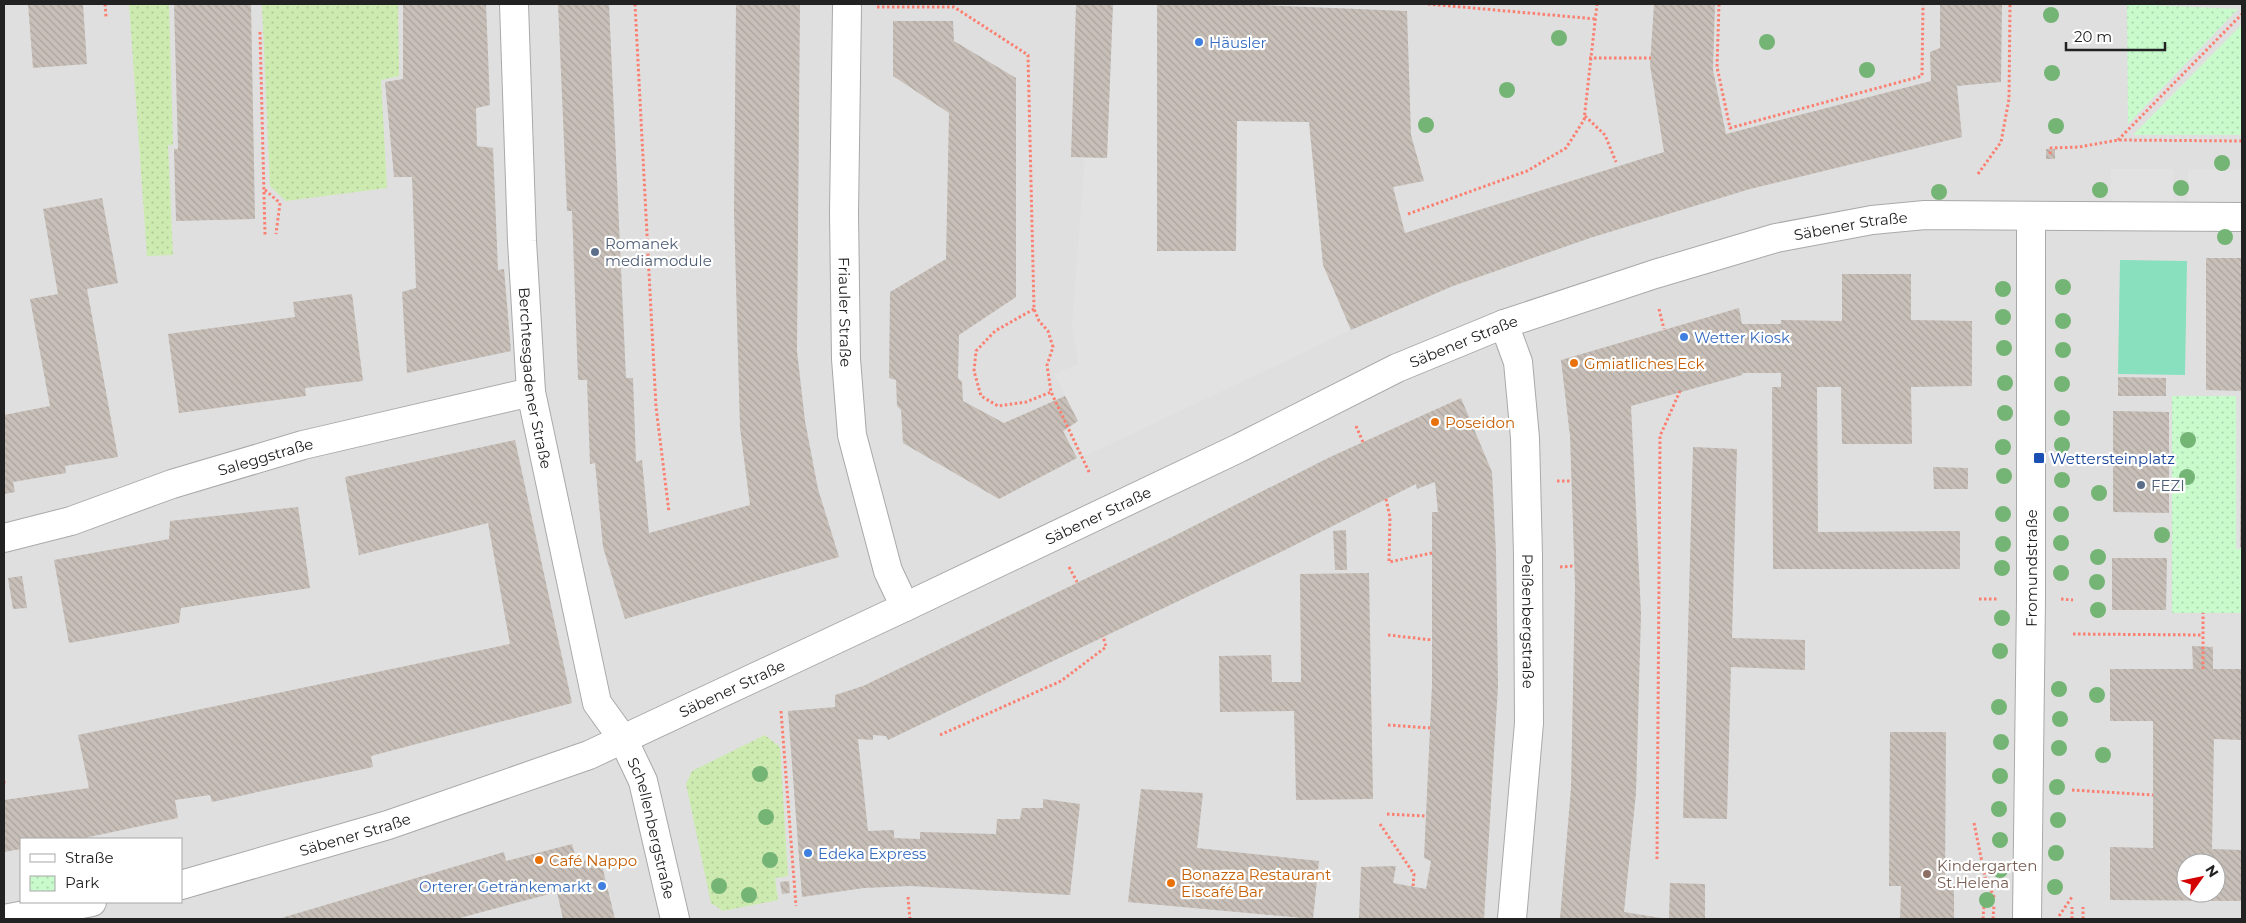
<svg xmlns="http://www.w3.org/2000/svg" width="2246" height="923" viewBox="0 0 2246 923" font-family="Montserrat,sans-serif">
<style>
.residential{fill:#e0dfdf;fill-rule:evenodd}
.grass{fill:url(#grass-dots)}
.park{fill:url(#park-dots)}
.pitch{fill:#88e0be}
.parking{fill:#e2e2e2}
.building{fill:url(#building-back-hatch);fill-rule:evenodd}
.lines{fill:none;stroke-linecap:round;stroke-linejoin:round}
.minor-casing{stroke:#a9a9a9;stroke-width:30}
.path{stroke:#fa8072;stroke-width:3;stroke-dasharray:2.5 2.5;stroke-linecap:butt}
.minor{stroke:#fff;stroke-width:28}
.tree{fill:#74b475}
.shop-dot{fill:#3f7fe0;stroke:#fff;stroke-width:2}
.service-dot{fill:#5c6f8a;stroke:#fff;stroke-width:2}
.food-dot{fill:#e8710a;stroke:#fff;stroke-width:2}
.transit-dot{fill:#1a4fb4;stroke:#fff;stroke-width:2}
.education-dot{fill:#8d6e63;stroke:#fff;stroke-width:2}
.labels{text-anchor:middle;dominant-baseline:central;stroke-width:4.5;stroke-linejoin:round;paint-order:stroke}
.shop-label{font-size:15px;fill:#366cbe;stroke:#fff;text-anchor:start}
.street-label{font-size:15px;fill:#222;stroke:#fff}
.service-label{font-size:15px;fill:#4e5e75;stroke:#fff;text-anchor:start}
.food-label{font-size:15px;fill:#c56008;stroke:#fff;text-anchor:start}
.transit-label{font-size:15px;fill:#164399;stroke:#fff;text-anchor:start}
.education-label{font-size:15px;fill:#785e54;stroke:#fff;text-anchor:start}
</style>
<defs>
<pattern id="grass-dots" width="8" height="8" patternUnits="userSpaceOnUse" patternTransform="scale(1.25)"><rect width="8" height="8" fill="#cdebb0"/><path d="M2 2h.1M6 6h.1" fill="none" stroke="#b0c997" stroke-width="1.8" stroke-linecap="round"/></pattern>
<pattern id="park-dots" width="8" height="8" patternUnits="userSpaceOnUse" patternTransform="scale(1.25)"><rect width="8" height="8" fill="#c8facc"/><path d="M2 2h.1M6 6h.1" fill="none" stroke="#acd6af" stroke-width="1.8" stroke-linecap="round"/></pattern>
<pattern id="building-back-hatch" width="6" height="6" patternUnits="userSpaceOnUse" patternTransform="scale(1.25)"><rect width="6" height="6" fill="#c7bfb8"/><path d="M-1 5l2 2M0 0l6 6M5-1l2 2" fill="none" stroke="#aba49e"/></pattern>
</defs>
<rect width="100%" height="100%" fill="#f2efe9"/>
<path class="residential" d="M4,4H2242V919H4ZM21,839H181V902H21ZM2186,863H2216V893H2186Z"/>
<path class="grass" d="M129,4H169L173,145H168L173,255L147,256Z
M262,4H398L399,76L381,80L387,188L286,201L270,186Z
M765,735L780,747L788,876L775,878L778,900L723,911L711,903L686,784L692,771Z"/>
<path class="park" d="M2127,4L2238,9L2128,124Z
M2242,24V135H2133Z
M2172,396H2236V549H2242V613H2172Z"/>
<path class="pitch" d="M2120,260L2187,261L2185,375L2118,374Z"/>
<path class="parking" d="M1113,4H1157V250L1236,251L1237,121L1309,122L1323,265L1351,330L1083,457L1068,428L1078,421L1054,374L1078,364L1072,325L1085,157L1107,158Z
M2111,169H2173V201H2111Z
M2188,169L2242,170V202L2188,201Z"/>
<path class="building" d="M28,4H83L87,64L33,68Z
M174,4H251L255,219L176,221L174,149H178Z
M403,4H486L490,105L476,108L477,146L493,148L498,270L504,269L511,351L407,373L402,292L416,288L412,177H394L385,82L403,79Z
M558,4H609L626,378H633L636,462L642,460L649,533L750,505L740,428L734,212L736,4H800L797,351L805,421L818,489L839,557L625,619L603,547L595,463L590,464L587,380H578L572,211H567Z
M1076,4H1113L1107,158L1071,157Z
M1157,4H1234L1407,11L1411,135L1424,181L1393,187L1405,233L1664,152L1650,65L1654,4H1715L1713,70L1726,134L1931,81L1930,52L1940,48V4H2002L2001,82L1957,86L1962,137L1750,189L1590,238L1453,286L1351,330L1323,265L1309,122L1237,121L1236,251H1157Z
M893,21H953L954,41L1016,78V297L959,335L958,378L962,382L963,401L1004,423L1065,396L1078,421L1063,431L1077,458L999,499L903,443L901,410L897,406L896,380L889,378L890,292L946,259L949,113L893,76Z
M2046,149H2055V159H2046Z
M102,198L118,283L87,289L118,457L65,466L66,473L13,482L15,492L4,494V415L50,406L30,299L58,294L43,209Z
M2206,258H2242V391L2206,390Z
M1842,274H1911V320L1972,321V386L1911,387L1912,444H1842L1841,387H1817L1818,532L1960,531V569H1773L1772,387H1781V373H1743L1742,375L1631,406L1641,614L1636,793L1624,912L1667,919H1560L1571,788L1575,586L1570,436L1561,360L1739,308L1742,324H1781V320L1842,321Z
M352,294L363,381L305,388L306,396L179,413L168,334L295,317L293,302Z
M2118,377L2166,378V396H2118Z
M1461,398L1492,472L1496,552L1498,686L1484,919H1359L1361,867L1396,866L1393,883L1426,889L1431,861L1424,858L1432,685V512H1438L1435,482L1417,489L1416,484L1285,550L888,740L886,736L873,735V740L858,739L868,831L894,830V838L920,839V832L996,834L997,819H1020L1022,808H1043V799L1080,804L1070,895L910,886L864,888L802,897L788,711L835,707V695L863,686L1172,537L1330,457Z
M2113,411L2169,412V513L2113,512Z
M515,440L572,703L371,756L373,767L212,802L210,795L175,800L178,818L80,839H21V849L4,852V800L89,788L78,735L510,644L488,523L359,555L345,477Z
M1693,447L1737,449L1732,638L1805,640V670L1731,667L1727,819L1683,818Z
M2241,461H2242V547H2240Z
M1933,467L1968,468V489H1934Z
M298,507L310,588L181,608L179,623L69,643L54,560L169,539L170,521Z
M1346,530L1347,570H1335L1333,531Z
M2112,558H2167L2166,610H2112Z
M1369,573L1373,799L1296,800L1294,711L1220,712L1219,656L1271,655L1272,682H1301L1300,574Z
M22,576L27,608L13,609L8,578Z
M2192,646L2213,647V669H2242V740L2214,739L2212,849L2242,850V901L2110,900V847L2153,848V721H2110V669H2193ZM2186,863H2216V893H2186Z
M1890,732H1946L1945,886L1954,887V919H1900L1901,886H1889Z
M1141,789L1203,793L1197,848L1319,861L1313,919L1128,902Z
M572,844L577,862L600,857L615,919H563L557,892L456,919H278L504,852L506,861Z
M789,881L790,893L782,894L780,882Z
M1670,883L1705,884V919H1669Z"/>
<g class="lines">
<defs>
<g id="minor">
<path id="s1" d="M514,4L522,241L531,392L597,703L623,739L643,781L675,919"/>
<path id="s2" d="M847,7L844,213L846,359L852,435L888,571L905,607"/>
<path id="s3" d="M1504,324L1518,362L1525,438L1528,555L1529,723L1512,919"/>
<path id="s4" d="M4,538L71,521L172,484L303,445L531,392"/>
<path id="s5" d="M181,885L388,825L589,755L905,607L1239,448L1397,368L1504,324L1655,274L1776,238L1872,220L1925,215L2242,217"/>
<path d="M4,919L92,902"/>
<path id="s6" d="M2027,919L2031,599V216"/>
</g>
</defs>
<use href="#minor" class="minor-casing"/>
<path class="path" d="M105,4L106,17
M635,4L656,407L669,512
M1428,4L1596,19
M1719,4L1717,67L1730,128L1922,76L1923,4
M877,7H954L1028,55L1034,309L1039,321L1048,331L1053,347L1047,365L1051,392L1090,474
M260,32L265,235
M1589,58H1651
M1585,116L1605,135L1616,162
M2118,140L2242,14
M2050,154L2051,148L2079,147L2118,140L2242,141
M1978,174L2001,142L2009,99L2010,4
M265,190L280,203L276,234
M1408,214L1527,171L1566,148L1584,120L1597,4
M1034,309L995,331L976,351L974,371L981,396L998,406L1026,402L1051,392
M1659,309L1664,329
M1356,426L1363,442
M1557,481H1571
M1386,499L1390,517L1389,562L1432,553
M1069,567L1077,582
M1560,567L1574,566
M1979,599H1999
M2061,599L2073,600
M2073,634L2203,635
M1388,635L1432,640
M2203,669V613
M781,711L796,906
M1388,725L1430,728
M940,735L1061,681L1106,647L1103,636
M4,781V785
M2072,790L2153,795
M1387,814L1426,816
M1974,823L1985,877L1995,899
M1380,824L1414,874L1413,887
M1657,859L1660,436L1680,391
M908,897L910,919
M2059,916L2072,897
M1983,919L1984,905
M1993,919L1994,905
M2072,919V907
M2083,919V907"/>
<use href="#minor" class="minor"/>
</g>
<g class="tree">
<circle cx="2051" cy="15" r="8"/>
<circle cx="1559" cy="38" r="8"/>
<circle cx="1767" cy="42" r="8"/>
<circle cx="1867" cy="70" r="8"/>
<circle cx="2052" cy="73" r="8"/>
<circle cx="1507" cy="90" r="8"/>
<circle cx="1426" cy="125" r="8"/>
<circle cx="2056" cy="126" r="8"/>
<circle cx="2222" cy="163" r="8"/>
<circle cx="2181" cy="188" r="8"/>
<circle cx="2100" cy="190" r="8"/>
<circle cx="1939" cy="192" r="8"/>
<circle cx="2225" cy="237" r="8"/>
<circle cx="2063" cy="287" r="8"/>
<circle cx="2003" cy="289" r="8"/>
<circle cx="2003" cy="317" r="8"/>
<circle cx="2063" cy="321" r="8"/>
<circle cx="2004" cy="348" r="8"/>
<circle cx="2063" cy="350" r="8"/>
<circle cx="2005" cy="383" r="8"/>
<circle cx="2062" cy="384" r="8"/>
<circle cx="2005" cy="413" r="8"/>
<circle cx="2062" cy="418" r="8"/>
<circle cx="2188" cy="440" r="8"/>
<circle cx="2062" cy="445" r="8"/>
<circle cx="2003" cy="447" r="8"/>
<circle cx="2004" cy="476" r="8"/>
<circle cx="2187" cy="477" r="8"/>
<circle cx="2062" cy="480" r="8"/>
<circle cx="2099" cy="493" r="8"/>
<circle cx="2003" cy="514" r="8"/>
<circle cx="2061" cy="514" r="8"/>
<circle cx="2162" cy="535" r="8"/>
<circle cx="2061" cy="543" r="8"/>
<circle cx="2003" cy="544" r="8"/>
<circle cx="2098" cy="557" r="8"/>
<circle cx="2002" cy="568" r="8"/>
<circle cx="2061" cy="573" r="8"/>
<circle cx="2097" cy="582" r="8"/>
<circle cx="2098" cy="610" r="8"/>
<circle cx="2002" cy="618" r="8"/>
<circle cx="2000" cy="651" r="8"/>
<circle cx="2059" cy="689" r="8"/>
<circle cx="2097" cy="695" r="8"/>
<circle cx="1999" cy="707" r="8"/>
<circle cx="2060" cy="719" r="8"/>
<circle cx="2001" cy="742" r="8"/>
<circle cx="2059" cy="748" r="8"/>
<circle cx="2103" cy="755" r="8"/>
<circle cx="760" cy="774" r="8"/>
<circle cx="2000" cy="776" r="8"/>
<circle cx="2057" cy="787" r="8"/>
<circle cx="1999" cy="809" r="8"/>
<circle cx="766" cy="817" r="8"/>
<circle cx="2058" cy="820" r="8"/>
<circle cx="2000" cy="840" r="8"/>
<circle cx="2056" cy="853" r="8"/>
<circle cx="770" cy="860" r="8"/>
<circle cx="2000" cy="870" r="8"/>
<circle cx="719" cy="886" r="8"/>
<circle cx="2055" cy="887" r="8"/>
<circle cx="749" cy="895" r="8"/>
<circle cx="1987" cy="900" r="8"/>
</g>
<g class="shop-dot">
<circle cx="1199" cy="42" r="5"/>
<circle cx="1684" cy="337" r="5"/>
<circle cx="808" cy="853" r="5"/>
<circle cx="602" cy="886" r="5"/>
</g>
<g class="service-dot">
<circle cx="595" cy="252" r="5"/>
<circle cx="2141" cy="485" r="5"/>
</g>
<g class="food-dot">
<circle cx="1574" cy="363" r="5"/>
<circle cx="1435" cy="422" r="5"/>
<circle cx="539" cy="860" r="5"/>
<circle cx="1171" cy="883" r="5"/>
</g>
<rect class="transit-dot" x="2033" y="452" width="12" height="12" rx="2.5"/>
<circle class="education-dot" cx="1927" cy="874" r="5"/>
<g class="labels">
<g class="shop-label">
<text x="1209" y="42">Häusler</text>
<text x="1694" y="337">Wetter Kiosk</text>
<text x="818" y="853">Edeka Express</text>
<text x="592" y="886" text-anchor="end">Orterer Getränkemarkt</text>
</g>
<g class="street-label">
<text stroke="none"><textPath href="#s5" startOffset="1801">Säbener Straße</textPath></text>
<text stroke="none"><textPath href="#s2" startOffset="305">Friauler Straße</textPath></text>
<text stroke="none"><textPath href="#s5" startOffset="1396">Säbener Straße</textPath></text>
<text stroke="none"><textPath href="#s1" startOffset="375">Berchtesgadener Straße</textPath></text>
<text stroke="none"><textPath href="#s4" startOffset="274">Saleggstraße</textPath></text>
<text stroke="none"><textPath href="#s5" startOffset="991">Säbener Straße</textPath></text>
<text stroke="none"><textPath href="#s6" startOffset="351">Fromundstraße</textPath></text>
<text stroke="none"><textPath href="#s3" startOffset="300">Peißenbergstraße</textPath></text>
<text stroke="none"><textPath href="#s5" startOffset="586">Säbener Straße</textPath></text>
<text stroke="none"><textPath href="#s1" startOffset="845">Schellenbergstraße</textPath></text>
<text stroke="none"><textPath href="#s5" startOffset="181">Säbener Straße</textPath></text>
</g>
<g class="service-label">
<text x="605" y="243">Romanek<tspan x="605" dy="17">mediamodule</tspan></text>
<text x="2151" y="485">FEZI</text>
</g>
<g class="food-label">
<text x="1584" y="363">Gmiatliches Eck</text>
<text x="1445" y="422">Poseidon</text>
<text x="549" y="860">Café Nappo</text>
<text x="1181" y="874">Bonazza Restaurant<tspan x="1181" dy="17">Eiscafé Bar</tspan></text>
</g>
<g class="transit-label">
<text x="2050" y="458">Wettersteinplatz</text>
</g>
<g class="education-label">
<text x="1937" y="865">Kindergarten<tspan x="1937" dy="17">St.Helena</tspan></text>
</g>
</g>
<rect width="2246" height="923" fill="none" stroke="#222222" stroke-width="10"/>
<rect x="20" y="838" width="162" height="65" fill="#ffffff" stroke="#a7a7a7"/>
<rect x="30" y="854" width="25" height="8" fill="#ffffff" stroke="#a7a7a7"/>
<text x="65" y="863" font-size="15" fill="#222222">Straße</text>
<rect x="30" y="876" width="25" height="15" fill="url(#park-dots)" stroke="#a7a7a7"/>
<text x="65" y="888" font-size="15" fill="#222222">Park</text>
<g transform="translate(2201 878) rotate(57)"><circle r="24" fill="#ffffff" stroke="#a7a7a7"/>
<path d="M0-4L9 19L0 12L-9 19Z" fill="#d40000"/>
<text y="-8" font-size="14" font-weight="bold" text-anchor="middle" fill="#222222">N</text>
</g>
<path d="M2066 42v8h99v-8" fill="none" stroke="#222222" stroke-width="2.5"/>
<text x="2074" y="42" font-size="15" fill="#222222" stroke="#ffffff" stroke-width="4" paint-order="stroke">20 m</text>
</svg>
